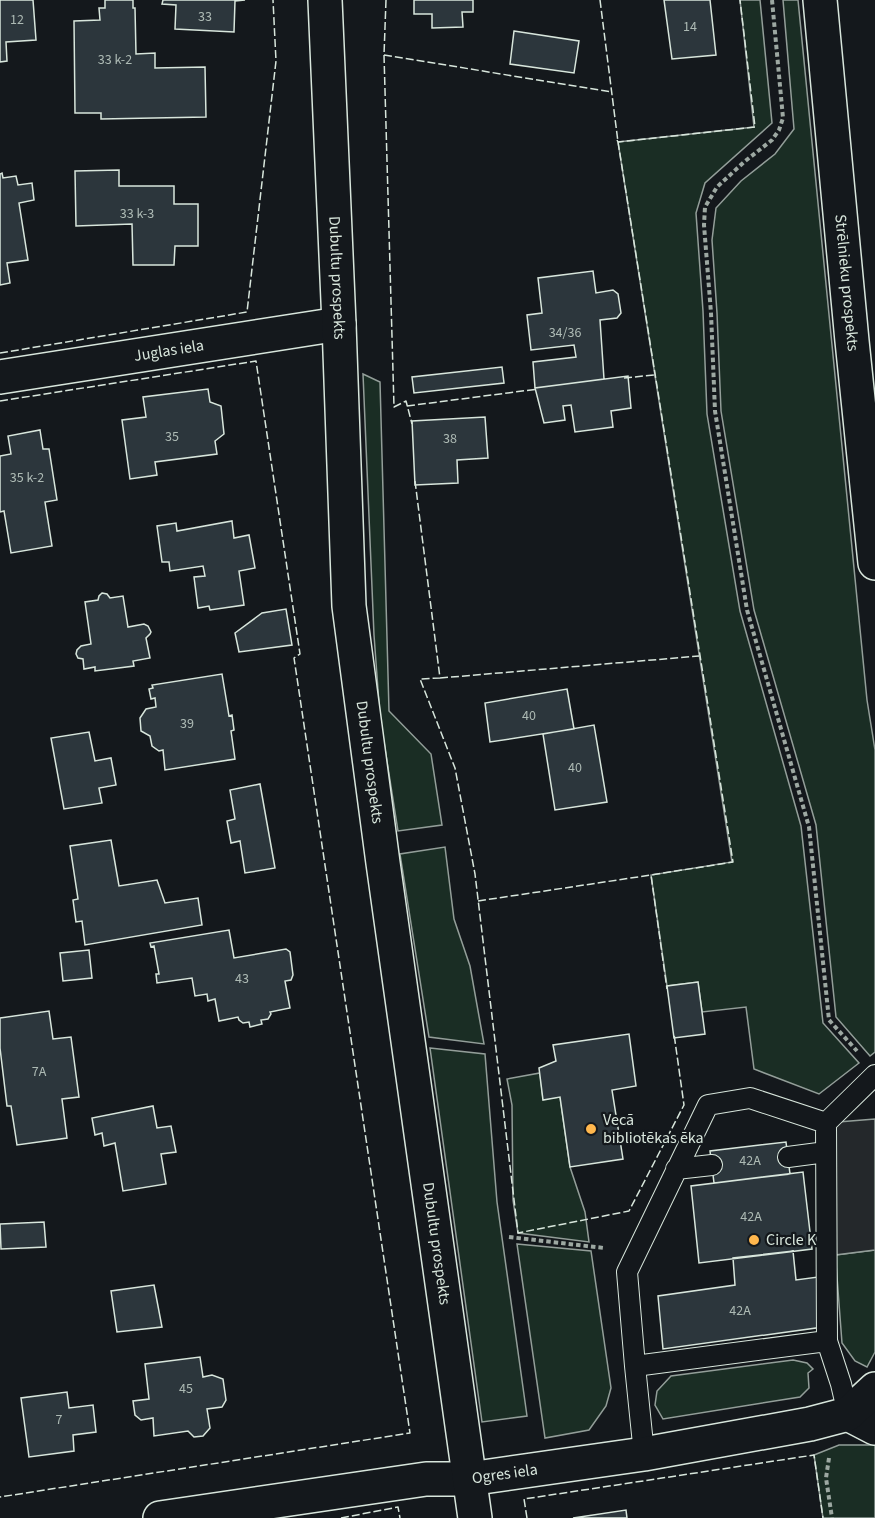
<svg xmlns="http://www.w3.org/2000/svg" width="875" height="1518" viewBox="0 0 875 1518" font-family="'Source Sans 3',sans-serif">
<style>
.green{fill:#1a2d24;stroke:#939e99;stroke-width:1.5}
.parking{fill:#24282b;stroke:#939e99;stroke-width:1.5}
.building{fill:#2c363c;stroke:#d8e6dc;stroke-width:1.5}
.lines{fill:none;stroke-linecap:round;stroke-linejoin:round}
.service-casing{stroke:#d8e6dc;stroke-width:22}
.minor-casing{stroke:#d8e6dc;stroke-width:36}
.primary-casing{stroke:#d8e6dc;stroke-width:36}
.path{stroke:#9da8a2;stroke-width:4;stroke-dasharray:4.5 3;stroke-linecap:butt}
.service{stroke:#14181c;stroke-width:20}
.minor{stroke:#14181c;stroke-width:33}
.primary{stroke:#14181c;stroke-width:33}
.fence{stroke:#d8e6dc;stroke-width:1.5;stroke-dasharray:8 3;stroke-linecap:butt}
.poi-dot{fill:#ffb74d;stroke:#14181c;stroke-width:2}
.labels{text-anchor:middle;dominant-baseline:central;stroke-width:4.5;stroke-linejoin:round;paint-order:stroke}
.number-label{font-size:14px;fill:#adbab4}
.street-label{font-size:16px;fill:#d8e6dc;stroke:#14181c}
.poi-label{font-size:16px;fill:#d8e6dc;stroke:#14181c;text-anchor:start}
</style>
<rect width="100%" height="100%" fill="#14181c"/>
<path class="green" d="M740,0H760L772,123L705,183L696,213L703,311L707,414L740,611L801,826L823,1023L859,1063L819,1094L754,1069L746,1007L702,1012L698,982L667,986L651,875L732,862L618,142L754,127Z
M783,0H798L867,700L875,750V1052L870,1056L836,1017L816,825L754,610L721,411L717,313L712,240L716,208L741,181L775,154L794,129Z
M363,374L380,382L389,711L431,754L442,825L398,831L380,717L374,635Z
M445,847L454,919L470,966L484,1044L429,1037L400,854Z
M430,1048L485,1054L497,1202L527,1416L482,1422Z
M540,1073L543,1099L560,1097L570,1167L585,1212L589,1242L518,1233L513,1200L512,1105L507,1079Z
M517,1244L591,1251L611,1388L606,1406L589,1430L545,1438Z
M875,1250V1352L867,1367L855,1361L842,1343L836,1264V1255Z
M793,1360L807,1363L813,1369L808,1373L809,1388L800,1397L663,1419L655,1405L657,1391L671,1376Z
M839,1445H875V1518H823L814,1455Z"/>
<path class="parking" d="M875,1119V1250L827,1256L826,1123Z"/>
<path class="building" d="M0,0H33L36,40L6,42L7,61L0,62Z
M105,0H133V8H135L136,54L155,53V68L205,67L206,117L101,119V113H75L74,21L100,20L99,8H105Z
M163,0H245L235,1L234,32L175,29L176,5L162,4Z
M414,0H473V12H462L463,27L432,28V14H414Z
M664,0H710L716,55L672,59Z
M514,31L579,41L574,73L510,64Z
M119,170V186H174V204H198V246H175L174,265H133L132,224L76,226L75,171Z
M2,173L3,178L16,176L18,185L32,183L34,200L19,203L28,260L7,263L10,283L0,285V174Z
M593,271L596,293L613,290L618,294L621,313L617,318L600,320L604,379L535,388L533,362L576,357L574,345L531,350L527,315L542,313L538,278Z
M502,367L504,383L414,393L412,377Z
M628,376L631,408L611,411L613,427L575,432L571,405L563,406L565,420L544,423L535,388Z
M208,389L210,402L221,406L224,434L215,441L217,454L155,462L157,475L130,479L122,420L146,417L143,397Z
M485,417L488,458L457,460L458,483L415,485L412,421Z
M40,430L43,449H49L57,500L45,502L52,546L11,553L4,511L0,512V456L11,454L8,436Z
M232,521L234,538L249,535L255,568L239,571L244,605L210,610L209,606L198,608L194,577L205,576L203,566L170,571L169,562H162L157,526L176,523L177,531Z
M102,593L107,594L110,598L123,596L128,627L144,624L148,626L151,632L150,634L146,638L150,658L133,661L134,666L95,671V667L84,669L83,659L78,658L76,654L77,650L81,646L91,644L85,602L98,600L99,596Z
M286,609L292,645L239,652L235,633L262,613Z
M222,674L229,716L232,715L234,730L231,731L235,759L165,770L163,750L159,751L152,746L150,736L141,731L140,718L146,709L156,707L155,698L151,699L149,689L153,688L152,685Z
M567,689L574,729L490,742L485,703Z
M594,725L607,802L555,810L543,734Z
M89,732L95,761L111,758L116,785L99,788L102,803L64,809L51,738Z
M260,784L275,868L245,873L240,841L231,843L227,821L235,819L230,790Z
M111,840L119,886L157,880L165,903L198,898L202,925L85,945L82,921L76,922L73,900L78,899L70,846Z
M229,930L234,958L286,949L290,952L293,975L291,980L285,981L290,1008L270,1012L271,1014L268,1019L261,1020L262,1024L250,1027L249,1022L243,1023L239,1020L238,1017L219,1021L215,999L208,1001L207,994L195,996L192,978L157,983L156,974H159L154,946L151,947L150,943Z
M89,950L92,978L63,981L60,953Z
M698,982L705,1034L674,1038L667,986Z
M49,1011L53,1039L71,1037L79,1097L62,1099L67,1138L17,1145L11,1106H7L0,1048V1018Z
M629,1034L636,1086L612,1090L623,1159L570,1167L560,1097L543,1100L539,1068L556,1061L553,1045Z
M153,1106L157,1128L171,1126L176,1152L161,1154L166,1184L123,1191L115,1143L104,1146L102,1133L95,1135L92,1118Z
M786,1142L790,1174L714,1183L710,1151Z
M803,1172L812,1249L699,1263L691,1186Z
M44,1222L46,1247L1,1249L0,1224Z
M793,1251L796,1280L818,1277L823,1327L663,1349L658,1296L735,1285L733,1258Z
M154,1285L162,1327L117,1332L111,1291Z
M200,1357L203,1377L212,1375L223,1379L226,1400L222,1407L207,1409L210,1428L203,1436L194,1437L188,1431L154,1436L153,1418L141,1420L135,1415L133,1401L149,1399L145,1364Z
M67,1392L69,1408L93,1405L96,1432L73,1435L74,1451L29,1457L21,1398Z
M626,1510L627,1518H573Z"/>
<g class="lines">
<defs>
<path id="service" d="M788,1157L826,1152
M676,1169L712,1165
M635,1366L827,1341
M848,1414L841,1384L827,1341L826,1123L875,1075
M644,1454L635,1366L627,1272L708,1105L750,1098L826,1123"/>
<g id="minor">
<path id="s1" d="M0,377L339,324"/>
<path d="M848,1414L875,1428"/>
<path id="s2" d="M160,1518L426,1479H469L644,1454L810,1424L848,1414L875,1389"/>
</g>
<g id="primary">
<path id="s3" d="M325,0L339,324L349,606L383,863L475,1518"/>
<path id="s4" d="M820,0L852,341L875,563"/>
</g>
</defs>
<use href="#service" class="service-casing"/>
<use href="#minor" class="minor-casing"/>
<use href="#primary" class="primary-casing"/>
<path class="path" d="M772,0L783,118L779,130L772,140L744,162L717,187L705,207L704,225L711,313L715,411L747,610L809,827L829,1020L857,1051
M509,1237L604,1248
M829,1458L826,1478L832,1518"/>
<use href="#service" class="service"/>
<use href="#minor" class="minor"/>
<use href="#primary" class="primary"/>
<path class="fence" d="M386,0L384,55L394,407L406,401L412,424
M600,0L618,142L733,862L651,875L667,989
M384,55L612,92
M617,140L618,142L755,127L740,0
M0,353L247,312L276,61L273,0
M624,378L654,375
M0,401L256,361L300,654L294,658L410,1433L0,1497
M407,406L538,389
M415,481L440,678L420,679L455,768L475,874L518,1233L629,1211L684,1105L674,1034
M440,678L699,656
M478,901L651,875
M341,1518L398,1507L400,1518
M527,1518L524,1499L814,1455L823,1518"/>
</g>
<g class="poi-dot">
<circle cx="591" cy="1129" r="6"/>
<circle cx="754" cy="1240" r="6"/>
</g>
<g class="labels">
<g class="number-label">
<text x="205" y="17">33</text>
<text x="17" y="20">12</text>
<text x="690" y="27">14</text>
<text x="115" y="60">33 k-2</text>
<text x="137" y="214">33 k-3</text>
<text x="565" y="333">34/36</text>
<text x="172" y="437">35</text>
<text x="450" y="439">38</text>
<text x="27" y="478">35 k-2</text>
<text x="529" y="716">40</text>
<text x="187" y="724">39</text>
<text x="575" y="768">40</text>
<text x="242" y="979">43</text>
<text x="39" y="1072">7A</text>
<text x="750" y="1161">42A</text>
<text x="751" y="1217">42A</text>
<text x="740" y="1311">42A</text>
<text x="186" y="1389">45</text>
<text x="59" y="1420">7</text>
</g>
<g class="street-label">
<text stroke="none"><textPath href="#s3" startOffset="278">Dubultu prospekts</textPath></text>
<text stroke="none"><textPath href="#s4" startOffset="284">Strēlnieku prospekts</textPath></text>
<text stroke="none"><textPath href="#s1" startOffset="171">Juglas iela</textPath></text>
<text stroke="none"><textPath href="#s3" startOffset="764">Dubultu prospekts</textPath></text>
<text stroke="none"><textPath href="#s3" startOffset="1250">Dubultu prospekts</textPath></text>
<text stroke="none"><textPath href="#s2" startOffset="348">Ogres iela</textPath></text>
</g>
<g class="poi-label">
<text x="603" y="1120">Vecā<tspan x="603" dy="18">bibliotēkas ēka</tspan></text>
<text x="766" y="1240">Circle K</text>
</g>
</g>
</svg>
